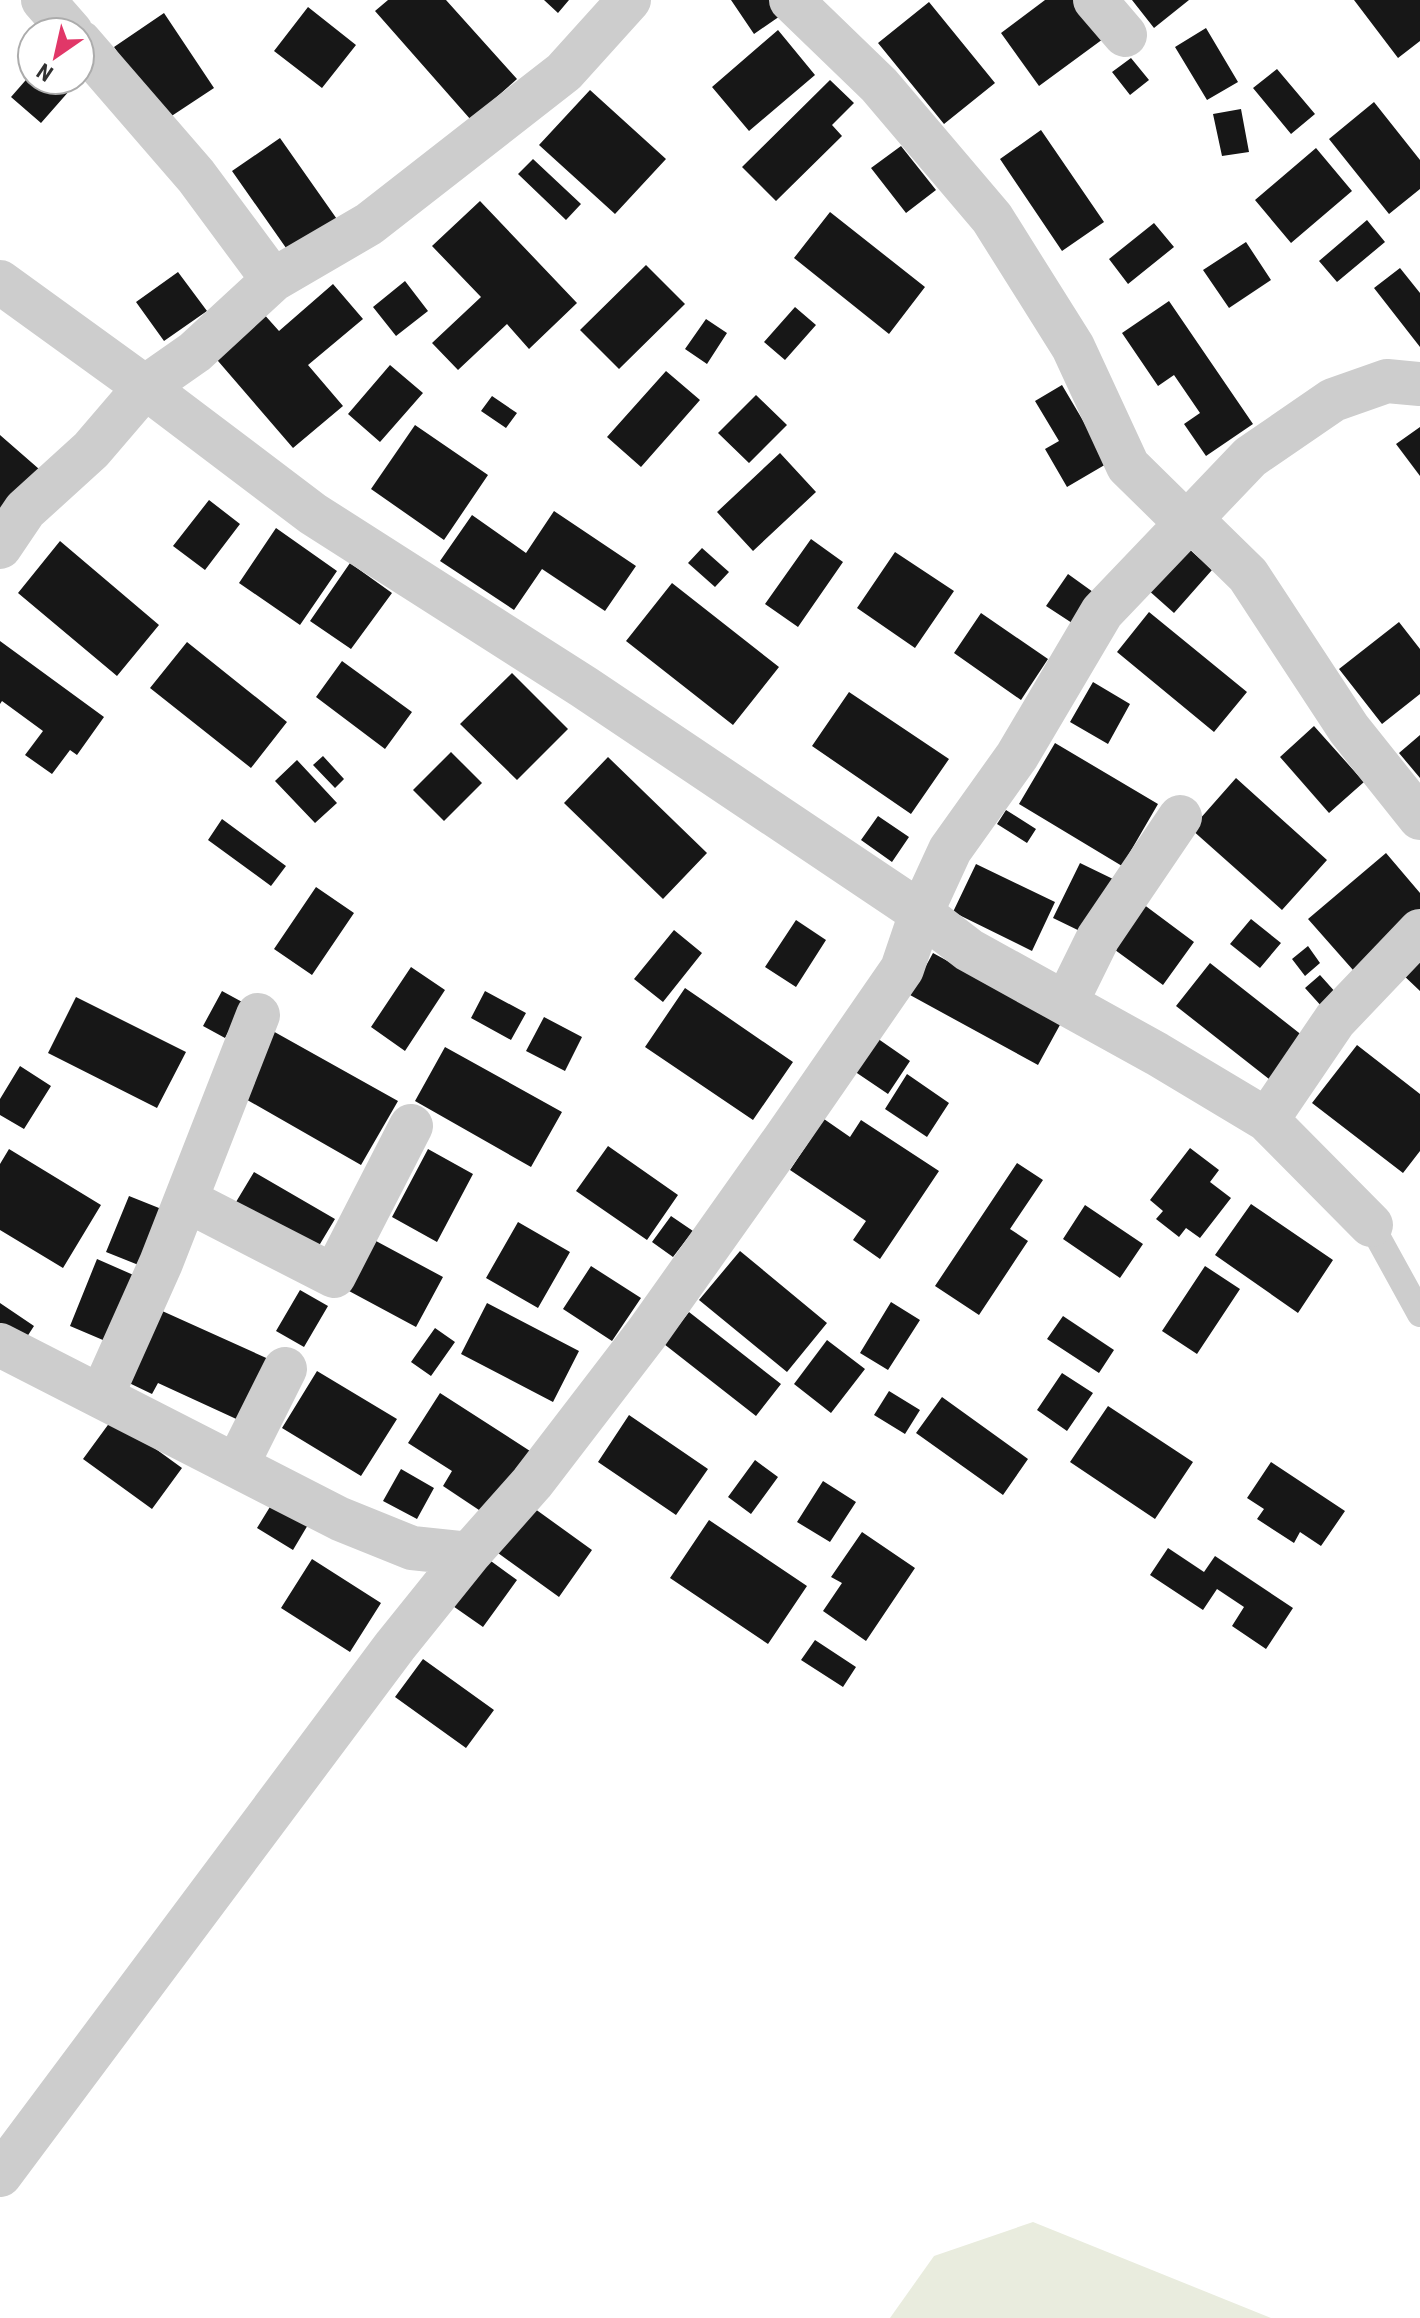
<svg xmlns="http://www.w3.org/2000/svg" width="1420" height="2318" viewBox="0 0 1420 2318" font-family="'Roboto Condensed',sans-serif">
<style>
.green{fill:#e9ecde}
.building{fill:#171717}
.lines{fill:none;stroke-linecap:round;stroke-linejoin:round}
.lane{stroke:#cdcdcd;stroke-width:26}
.street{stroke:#cdcdcd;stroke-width:44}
</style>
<rect width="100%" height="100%" fill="#fff"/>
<path class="green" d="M1033,2222L1271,2318H890L934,2256Z"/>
<path class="building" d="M388,0H446L517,79L471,120L375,11Z
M544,0H569L558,13Z
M731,0H773L783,14L754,34Z
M1045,0H1075L1103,39L1039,86L1001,33Z
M1132,0H1189L1154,28Z
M1354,0H1420V41L1398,58Z
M929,2L995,83L944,124L878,43Z
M308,7L356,45L322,88L274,51Z
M164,13L214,88L164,121L114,47Z
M1206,28L1238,82L1207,100L1175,47Z
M778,30L815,75L749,131L712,87Z
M1131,58L1149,80L1130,95L1112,72Z
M1277,69L1315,114L1291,134L1253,88Z
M32,73V80H59L70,90L41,123L11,97Z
M830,80L854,103L832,125L842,136L776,201L742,167Z
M590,90L666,159L615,214L539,145Z
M1374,102L1420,160V189L1389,214L1329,139Z
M1241,109L1249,152L1222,156L1213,114Z
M1041,130L1104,222L1062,251L1000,159Z
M280,138L346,232L298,265L232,171Z
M901,146L936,190L906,213L871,168Z
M1316,148L1352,191L1291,243L1255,200Z
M533,159L581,204L566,220L518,174Z
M480,201L577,303L529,349L507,324L458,370L432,343L481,297L432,246Z
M830,212L925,287L889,334L794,258Z
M1367,220L1385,242L1337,282L1319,261Z
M1154,223L1174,247L1128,284L1109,259Z
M1246,242L1271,280L1229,308L1203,270Z
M646,265L685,304L619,369L580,330Z
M1400,268L1420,293V347L1374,288Z
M178,272L207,311L164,341L136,302Z
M405,281L428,311L396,336L373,307Z
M333,284L363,319L308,365L343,406L293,448L212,354L262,312L279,331Z
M1169,301L1253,424L1206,456L1184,424L1200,413L1174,375L1158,386L1122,333Z
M795,307L816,325L785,360L764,342Z
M706,319L727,333L707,364L685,349Z
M390,365L423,393L380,442L348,414Z
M666,371L700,400L641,467L607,437Z
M1062,385L1108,463L1067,487L1045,449L1059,441L1035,401Z
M756,395L787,425L749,463L718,433Z
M492,396L517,413L506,428L481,411Z
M415,425L488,475L444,540L371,489Z
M1420,427V476L1396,444Z
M0,435L39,469L0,514Z
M780,453L816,492L753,551L717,512Z
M209,500L240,524L205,570L173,546Z
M554,511L636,566L605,611L542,569L514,610L440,561L472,515L526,553Z
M276,528L337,571L300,625L239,583Z
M811,539L843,562L798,627L765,604Z
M60,541L159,625L117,676L18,593Z
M1186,546L1212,570L1174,613L1147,589Z
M702,548L729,572L715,587L688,563Z
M895,552L954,591L915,648L857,608Z
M350,563L392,593L351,649L310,621Z
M1068,574L1093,592L1072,623L1046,606Z
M672,583L779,667L733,725L626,641Z
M1149,612L1247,692L1214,732L1117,652Z
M981,613L1048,659L1021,700L954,653Z
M1399,622L1420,649V694L1382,724L1339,669Z
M0,641L104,717L77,755L70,750L52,774L25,755L43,731L2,701L0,704Z
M187,642L287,722L251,768L150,688Z
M342,661L412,712L385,749L316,697Z
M512,673L568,729L517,780L460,724Z
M1093,682L1130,704L1108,744L1070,722Z
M849,692L949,759L911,814L812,746Z
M1314,726L1364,782L1329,813L1280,757Z
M1420,735V778L1399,753Z
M1055,743L1158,804L1122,866L1019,804Z
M451,752L482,783L444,821L413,790Z
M323,756L344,779L335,788L313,765Z
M608,757L707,853L663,899L564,803Z
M297,760L337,803L315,823L275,781Z
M1236,778L1327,860L1282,910L1191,829Z
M1006,810L1036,829L1027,843L997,824Z
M878,816L909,837L892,862L861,840Z
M222,819L286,866L271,886L208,840Z
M1386,853L1420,893V913L1353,970L1308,919Z
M1080,863L1113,879L1086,934L1053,918Z
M976,864L1055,902L1032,951L953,912Z
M316,887L354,913L312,975L274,949Z
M1143,904L1194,942L1163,985L1111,947Z
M1251,919L1281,943L1260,968L1230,944Z
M796,920L826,940L796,987L765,967Z
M674,930L702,953L663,1002L634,979Z
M1308,946L1320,963L1305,976L1292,959Z
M1420,952V991L1400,972Z
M933,953L1061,1023L1038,1065L910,995Z
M1210,963L1303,1036L1269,1079L1176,1006Z
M411,967L445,990L405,1051L371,1027Z
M1320,975L1337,994L1323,1008L1305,988Z
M685,988L793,1062L753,1120L645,1047Z
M222,991L244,1003L225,1038L203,1026Z
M485,991L526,1013L511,1040L471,1018Z
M76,997L186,1052L157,1108L48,1053Z
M544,1017L582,1037L565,1071L526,1051Z
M271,1030L398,1101L361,1165L235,1093Z
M874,1036L910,1061L888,1094L851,1069Z
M1357,1045L1420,1094V1151L1403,1173L1312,1103Z
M445,1047L562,1112L531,1167L415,1101Z
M20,1066L51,1086L24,1129L0,1115V1099Z
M907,1074L949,1103L927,1137L885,1109Z
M824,1119L850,1137L861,1120L939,1171L880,1259L853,1240L866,1221L790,1170Z
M608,1146L678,1195L647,1240L576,1191Z
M1190,1148L1219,1170L1210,1182L1231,1198L1200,1238L1186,1228L1179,1237L1156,1219L1163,1211L1150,1200Z
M9,1149L101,1205L63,1268L0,1230V1164Z
M428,1149L473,1174L437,1242L392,1217Z
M1017,1163L1043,1180L1010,1229L1028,1241L979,1315L935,1286Z
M254,1172L335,1219L317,1249L236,1202Z
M129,1196L169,1212L146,1268L106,1252Z
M1251,1204L1333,1260L1298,1313L1215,1255Z
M1085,1205L1143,1244L1120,1278L1063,1239Z
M671,1216L693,1231L673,1257L652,1242Z
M518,1222L570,1252L538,1308L486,1278Z
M376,1241L443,1277L416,1327L349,1291Z
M740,1251L827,1323L787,1372L699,1300Z
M97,1259L138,1277L110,1343L70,1326Z
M591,1266L641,1298L612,1341L563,1309Z
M1205,1266L1240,1289L1197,1354L1162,1331Z
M300,1290L328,1306L304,1347L276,1331Z
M891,1302L920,1320L888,1370L860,1353Z
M0,1303L34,1326L23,1343L0,1328Z
M487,1303L579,1351L553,1402L461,1354Z
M160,1310L273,1361L245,1423L158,1383L152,1394L127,1382Z
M689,1312L781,1384L756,1416L664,1344Z
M1063,1316L1114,1350L1099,1373L1047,1339Z
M435,1328L455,1342L431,1376L411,1362Z
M827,1340L865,1369L831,1413L794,1384Z
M317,1371L397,1419L361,1476L282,1428Z
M1062,1373L1093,1393L1067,1431L1037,1410Z
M889,1391L920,1410L905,1434L874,1415Z
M440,1393L530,1451L482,1512L443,1486L452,1471L408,1443Z
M942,1397L1028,1459L1003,1495L916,1433Z
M1108,1406L1193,1462L1155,1519L1070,1462Z
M629,1415L708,1469L676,1515L598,1462Z
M113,1418L182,1468L152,1509L83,1459Z
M755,1460L778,1477L751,1514L728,1497Z
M1271,1462L1345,1511L1321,1546L1300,1532L1294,1543L1257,1519L1264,1509L1247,1498Z
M401,1469L434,1488L417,1519L383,1501Z
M823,1481L856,1502L830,1542L797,1522Z
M276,1497L312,1518L293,1550L257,1528Z
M531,1506L592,1550L559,1597L498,1553Z
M709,1520L807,1586L768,1644L670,1578Z
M862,1532L915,1568L866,1641L823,1611L842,1583L831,1577Z
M1168,1548L1204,1572L1215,1556L1293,1608L1266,1649L1232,1626L1244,1607L1217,1589L1203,1610L1150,1575Z
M484,1556L517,1580L483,1627L450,1604Z
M312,1559L381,1603L350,1652L281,1608Z
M815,1640L856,1667L843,1687L801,1660Z
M423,1659L494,1710L466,1748L395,1697Z"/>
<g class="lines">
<path class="lane" d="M1371,1225L1420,1314"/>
<path class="street" d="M43,0L71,32
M791,0L879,85L992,218L1073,347L1128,466L1186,523L1203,531L1248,575L1349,729L1420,818
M1095,0L1125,35
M80,42L196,176L273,280
M0,282L145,387L313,514L584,687L921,913L969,950L1157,1054L1267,1120L1371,1225
M0,547L25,510L91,450L145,387L195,352L273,280L369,224L564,72L629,0
M1066,1003L1098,938L1180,817
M1267,1120L1335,1020L1420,931
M186,1200L334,1276L411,1126
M0,1345L340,1519L412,1548L469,1554
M102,1395L161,1263L258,1015
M237,1465L285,1369
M0,2175L395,1646L469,1554L532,1483L647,1333L788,1134L902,969L921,913L950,850L1017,756L1102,612L1250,457L1333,400L1387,381L1420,384"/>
</g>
<g transform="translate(56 56) rotate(214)"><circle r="38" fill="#ffffff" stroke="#acacac" stroke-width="2"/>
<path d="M0-6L14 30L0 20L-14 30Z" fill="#e13768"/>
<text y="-12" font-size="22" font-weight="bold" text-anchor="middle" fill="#303030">N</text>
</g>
</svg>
